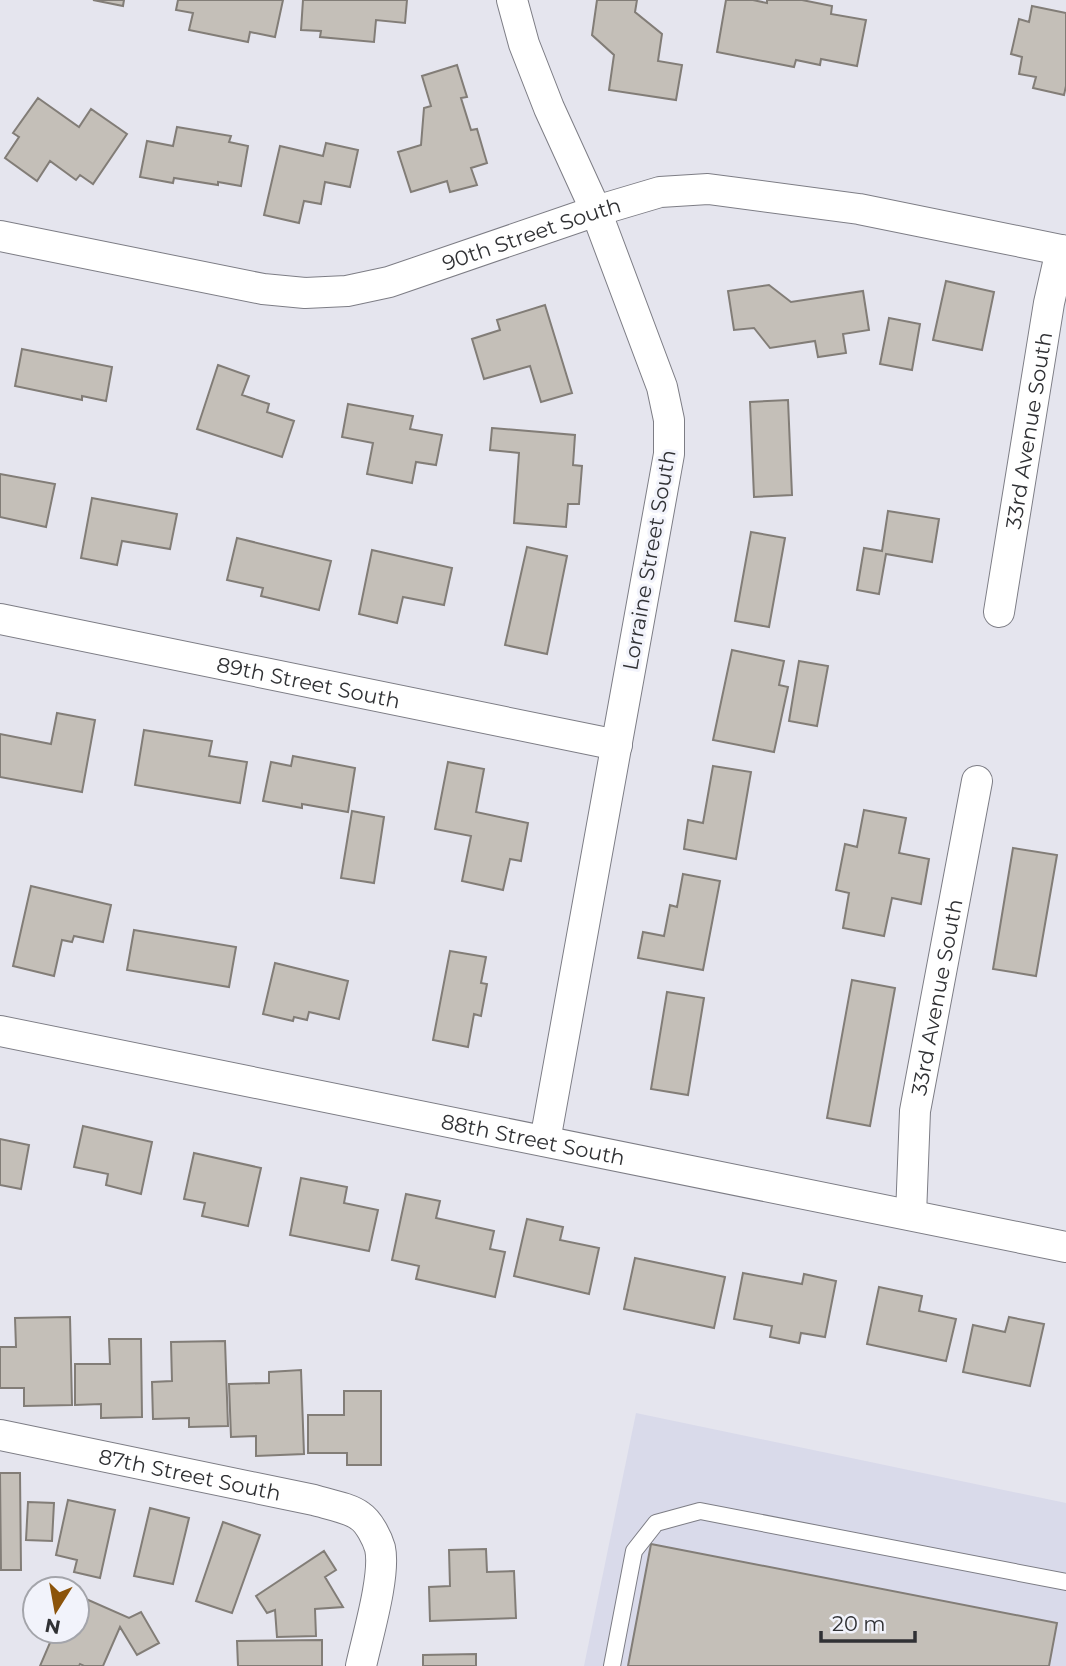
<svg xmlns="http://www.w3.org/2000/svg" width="1066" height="1666" viewBox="0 0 1066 1666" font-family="Montserrat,sans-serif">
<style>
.built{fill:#d9daea}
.building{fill:#c4bfb8;stroke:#827d77;stroke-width:2}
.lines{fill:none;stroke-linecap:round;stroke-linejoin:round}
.lane-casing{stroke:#7d7d85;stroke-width:18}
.street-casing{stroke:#7d7d85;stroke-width:32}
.lane{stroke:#fff;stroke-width:16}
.street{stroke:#fff;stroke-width:30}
.labels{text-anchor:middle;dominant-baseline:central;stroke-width:6;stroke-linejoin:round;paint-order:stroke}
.street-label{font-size:21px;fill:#303134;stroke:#f2f3fb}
</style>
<rect width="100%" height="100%" fill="#e5e5ee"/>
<path class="built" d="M636,1413L1066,1503V1666H584Z"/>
<path class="building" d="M93,0H124L123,6Z
M178,0H283L275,37L250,32L248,42L189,30L193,13L176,10Z
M303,0H407L405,23L376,20L374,42L320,37L321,31L301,30Z
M597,0H637L635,12L662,34L658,61L682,65L676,100L609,90L614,55L592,35Z
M726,0H753L767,3V0H802L832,6L831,14L866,20L857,66L821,59L820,65L796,60L794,67L717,52Z
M1032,6L1066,13V86L1064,95L1033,88L1036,77L1019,74L1022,57L1011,54L1019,19L1029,22Z
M457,65L467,97L461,98L471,130L477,129L487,163L471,168L477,185L450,192L447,181L411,192L398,152L421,145L424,108L431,106L422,76Z
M38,98L79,127L91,109L127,134L93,184L80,175L76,180L50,161L37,181L5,158L19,137L13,133Z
M177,127L231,136L229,142L248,146L241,186L218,182V185L174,178L173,183L140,177L147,141L173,146Z
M326,143L358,150L350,187L325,182L321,204L304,201L299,223L264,215L280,146L323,156Z
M946,281L994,292L982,350L933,340Z
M769,285L791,302L863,291L869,330L843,334L846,353L818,357L815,341L770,348L754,328L734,330L728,291Z
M545,305L572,393L541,402L530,366L484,379L472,339L500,330L497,320Z
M889,318L920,324L912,370L880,364Z
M22,349L112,367L106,401L82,396V400L15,386Z
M218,365L249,376L242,395L269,404L267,412L294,421L282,457L197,429Z
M788,400L792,495L754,497L750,402Z
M348,404L413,416L410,429L442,435L436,465L416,462L412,483L367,474L373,443L342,437Z
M492,428L575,435L573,465L582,466L579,504H568L566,527L514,523L519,453L490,450Z
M0,474L55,484L46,527L0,517Z
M92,498L177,514L170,549L122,541L117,565L81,558Z
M888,511L939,519L932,562L886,554L879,594L857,590L864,548L882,551Z
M751,532L785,538L769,627L735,621Z
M237,538L331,561L319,610L261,596L263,588L227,580Z
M527,547L567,556L547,654L505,645Z
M372,550L452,568L444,605L403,597L397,623L359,614Z
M732,650L784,661L779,685L788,687L774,752L713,740Z
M799,661L828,666L817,726L789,721Z
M57,713L95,720L82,792L0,777V734L51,744Z
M144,730L212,741L209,756L247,762L240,803L135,785Z
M293,756L355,768L348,812L302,804V808L263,801L271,762L291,766Z
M448,762L484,769L476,812L528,823L521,861L510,859L503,890L462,881L471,836L435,829Z
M713,766L751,772L736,859L684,849L688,820L703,823Z
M864,810L906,818L899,853L929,859L921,904L892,898L884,936L843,928L849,893L836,890L845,844L857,847Z
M352,811L384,817L374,883L341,878Z
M1013,848L1057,855L1036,976L993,969Z
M683,874L720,881L703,970L638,958L643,932L664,936L670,905L677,907Z
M31,886L111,905L103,942L74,936L72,942L62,940L54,976L13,966Z
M134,930L236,947L229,987L127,970Z
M450,951L486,957L481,983L487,984L481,1016L474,1014L468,1047L433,1040Z
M275,963L348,981L339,1019L309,1012L307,1020L294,1017L293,1021L263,1014Z
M852,980L895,988L870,1126L827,1118Z
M667,992L704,998L688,1095L651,1089Z
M83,1126L152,1142L141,1194L106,1185L108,1174L74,1167Z
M0,1139L29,1145L21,1189L0,1185Z
M194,1153L261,1168L248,1226L202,1216L205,1203L184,1199Z
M301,1178L347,1187L344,1203L378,1210L369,1251L290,1235Z
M406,1194L440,1201L436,1218L494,1231L490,1249L505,1252L495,1297L416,1279L419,1266L392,1260Z
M527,1219L563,1227L560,1240L599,1248L589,1294L514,1276Z
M635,1258L725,1277L714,1328L624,1309Z
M743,1273L802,1284L804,1274L836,1281L825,1337L801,1333L799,1343L770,1337L772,1326L734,1319Z
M879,1287L922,1296L919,1311L956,1319L946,1361L867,1344Z
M70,1317L72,1405L24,1406V1388H0V1347H16L15,1318Z
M1009,1317L1044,1324L1030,1386L963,1372L973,1325L1005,1332Z
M109,1339H141L142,1417L101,1418V1404L75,1405V1364H110Z
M225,1341L228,1426L189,1427V1418L153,1419L152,1382L172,1381L171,1342Z
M301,1370L304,1454L256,1456V1436L231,1437L229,1384L269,1383V1372Z
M344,1391H381V1465H347V1453H308V1415H344Z
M0,1473H20L21,1570H1Z
M68,1500L115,1510L100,1578L74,1572L77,1560L56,1555Z
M28,1502L54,1503L52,1541L26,1540Z
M150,1508L189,1518L173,1584L134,1576Z
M223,1522L260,1535L232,1613L196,1601Z
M651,1544L1057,1623L1049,1666H628Z
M486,1549L487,1572L514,1571L516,1618L430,1621L429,1587L450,1586L449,1550Z
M324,1551L336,1570L325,1577L343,1607L315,1609L316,1636L277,1637L275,1610L267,1613L256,1596Z
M77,1595L129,1618L141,1612L159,1643L137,1655L120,1627L103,1666H84L80,1664L79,1666H40L55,1631H77Z
M322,1640V1666H238L237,1641Z
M476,1654V1666H423V1655Z"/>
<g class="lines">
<defs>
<path id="lane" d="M612,1666L634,1551L656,1523L700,1511L1066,1582"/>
<g id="street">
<path d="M512,0L524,44L549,108L596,211L662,387L669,420V454L545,1141"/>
<path id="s1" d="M0,236L263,289L305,293L347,291L389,282L596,211L660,192L708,189L859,209L1066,251"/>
<path id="s2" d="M999,612L1049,303L1061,250"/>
<path id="s3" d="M0,619L617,745"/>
<path id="s4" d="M0,1031L1066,1247"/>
<path id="s5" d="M911,1215L915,1111L977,781"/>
<path id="s6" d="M0,1435L314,1500C327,1504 350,1508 360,1516C369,1522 377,1538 380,1548C386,1575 367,1638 361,1666"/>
</g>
</defs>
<use href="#lane" class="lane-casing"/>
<use href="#street" class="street-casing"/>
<use href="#lane" class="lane"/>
<use href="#street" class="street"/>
</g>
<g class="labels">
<g class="street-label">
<text stroke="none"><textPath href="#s1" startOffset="546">90th Street South</textPath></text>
<text stroke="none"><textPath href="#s2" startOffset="184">33rd Avenue South</textPath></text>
<text transform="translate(649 560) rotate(-80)">Lorraine Street South</text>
<text stroke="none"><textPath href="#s3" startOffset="315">89th Street South</textPath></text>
<text stroke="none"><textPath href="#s5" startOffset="220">33rd Avenue South</textPath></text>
<text stroke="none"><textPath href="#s4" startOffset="544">88th Street South</textPath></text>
<text stroke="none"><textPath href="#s6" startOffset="194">87th Street South</textPath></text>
</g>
</g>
<g transform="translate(56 1610) rotate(191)"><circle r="33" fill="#f2f3fb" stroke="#a4a5ab" stroke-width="2"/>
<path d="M0-5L12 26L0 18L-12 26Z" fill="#8c540b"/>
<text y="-10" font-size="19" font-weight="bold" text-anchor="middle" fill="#303134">N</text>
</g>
<path d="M821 1631v10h94v-10" fill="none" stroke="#303134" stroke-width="3.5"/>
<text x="832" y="1631" font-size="21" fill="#303134" stroke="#f2f3fb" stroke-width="5" paint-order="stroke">20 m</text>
</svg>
